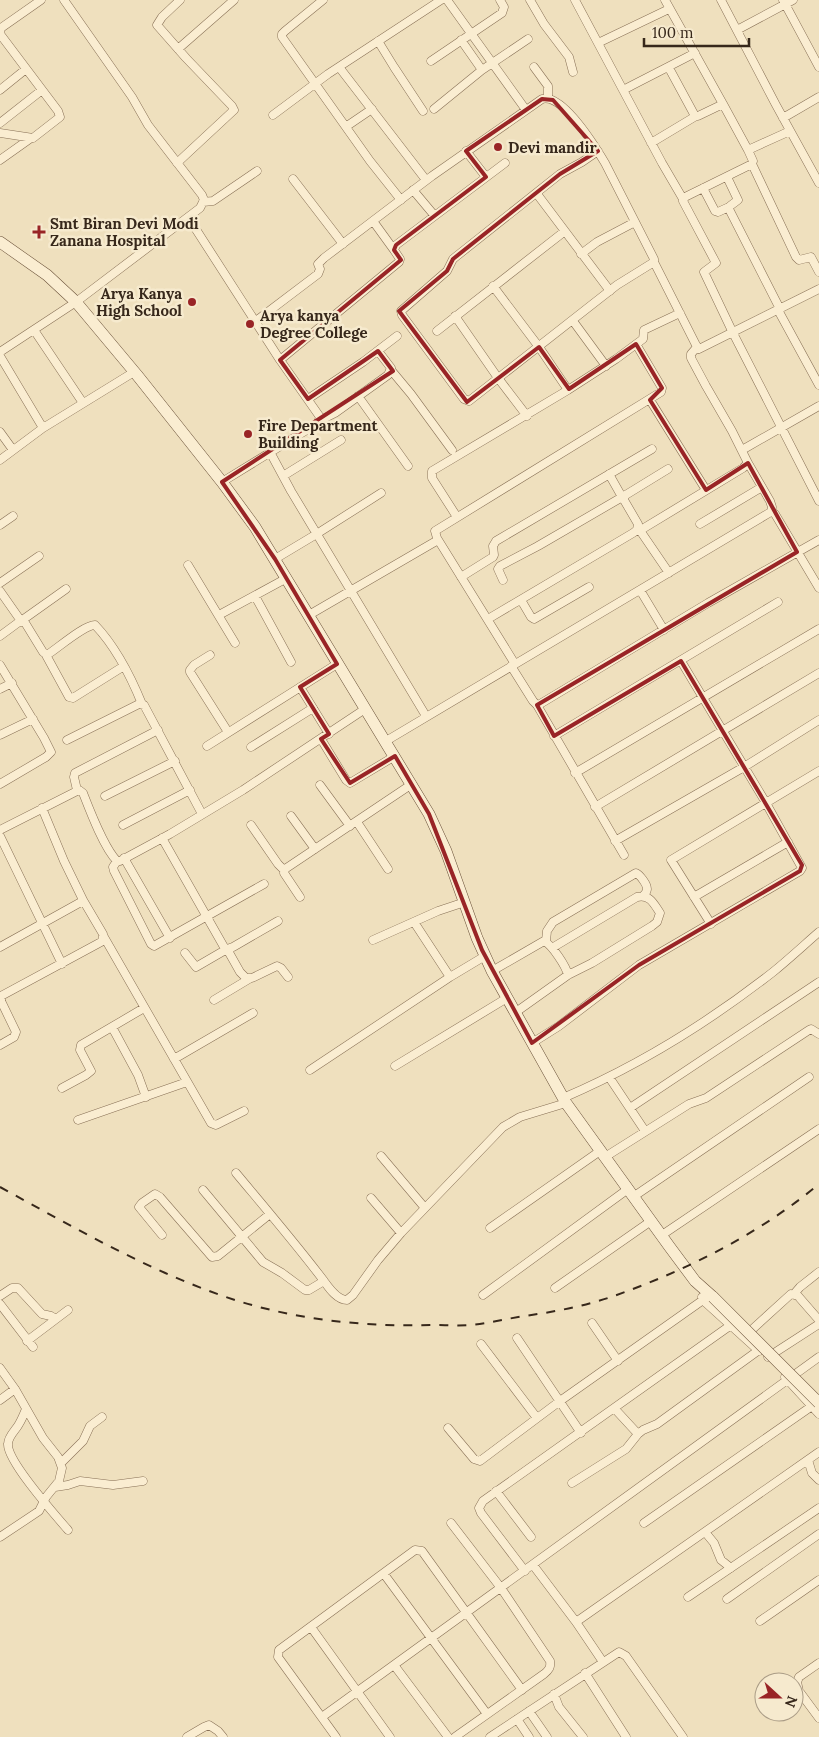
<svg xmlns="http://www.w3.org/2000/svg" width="819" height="1737" viewBox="0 0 819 1737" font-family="Lora,serif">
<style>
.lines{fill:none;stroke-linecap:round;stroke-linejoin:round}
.street-casing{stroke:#887056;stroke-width:9}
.secondary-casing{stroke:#6a5139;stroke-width:12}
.street{stroke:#faedd1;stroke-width:8}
.secondary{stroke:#faedd1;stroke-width:11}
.rail{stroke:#37281b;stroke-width:2;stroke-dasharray:9 9;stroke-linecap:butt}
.secondary-bridge-casing{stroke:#6a5139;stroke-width:12;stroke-linecap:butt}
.secondary-bridge{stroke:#faedd1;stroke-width:11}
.marked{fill:none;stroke:#992426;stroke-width:4;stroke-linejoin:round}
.poi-dot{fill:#992426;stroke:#f6eace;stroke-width:2}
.labels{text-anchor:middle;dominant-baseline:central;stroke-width:5;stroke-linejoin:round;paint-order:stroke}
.poi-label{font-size:15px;font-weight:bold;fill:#37281b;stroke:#f6eace;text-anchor:start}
</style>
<rect width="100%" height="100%" fill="#efe0be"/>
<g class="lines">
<defs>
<path id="street" d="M323,0L285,31L282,34V37L370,161L401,200
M447,0L526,110
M530,0L544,24L569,57L573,72
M575,0L623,90
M665,0L723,104
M721,0L776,105L819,183
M783,0L819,67
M737,30L793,0
M0,32L1,28L41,0
M0,34L58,111L60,117L33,138L0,133
M461,40L482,70
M378,41L394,67L423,111
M598,43L669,9
M178,49L234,0
M431,61L502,13L504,7L500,0
M339,67L426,180
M534,67L548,86V98
M669,68L695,116H698L723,104L748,150L790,131
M0,90L26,69
M434,109L482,70L528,39
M273,115L328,74L441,0
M783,118L819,97
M0,123L42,90
M347,126L372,109
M651,143L696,116
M748,150L753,161L752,164L685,197L683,201L716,263L704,272L733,333L819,501
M466,151L486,177
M0,160L31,138
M177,163L234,110L232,106L186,58L157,25L162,17L180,0
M752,164L796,257L799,260L811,257L819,272
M727,177L738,200L730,206L729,209L780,309
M293,179L343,244
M703,188L715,211L718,212L729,207
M413,190L434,215
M537,194L610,291
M683,199L662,163L623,90L695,53
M203,202L213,201L257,171
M188,217L280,360L320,417L318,423L222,482
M373,221L394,250
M581,254L597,242L635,222
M654,262L696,345L699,349L819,289
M493,286L539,347L568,390
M778,310L819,385
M455,316L498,378L527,416
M256,321L318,274L320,269L318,264L324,258L432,176L542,99C563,93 596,148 605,163L654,259V262L617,285L469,401L464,399L402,315L401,311L447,271L453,259L560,174L582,162L598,151
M573,321L606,366
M34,330L83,403
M437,331L565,231
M0,352L76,302L200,208L204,200L202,195L148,125L132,97L64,0
M0,356L43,428
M280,360L399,262L400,259L394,250L396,245L505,163
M391,370L411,394L452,450
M358,396L408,466
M308,399L363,362L397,336
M650,400L706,490
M319,421L335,413L388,375L391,368L378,351
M0,432L13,450
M742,450L819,406
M270,452L291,491L426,716
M0,460L43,428L134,372
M748,463L770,501L772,507L771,512
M609,474L622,497
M283,476L341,440
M457,517L432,478V471L568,390L616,359L643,339L644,330L680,313
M700,524L762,487
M0,525L13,516
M639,529L669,573
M637,530L644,528L743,468L748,463L732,431L706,386L691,358V354L697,347
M275,559L315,535L381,493
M188,565L235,643
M461,577L493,557L494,555L493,546L496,541L652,449
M503,580L498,569L500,566L538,546L624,496
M0,583L39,556
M640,590L664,630
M0,591L21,621L66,589
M255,596L291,662
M521,600L531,617L534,619L589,587
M219,615L287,578
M309,615L438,540
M488,619L633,533L637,530L638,524L624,500V496L668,469
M0,636L19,622L24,621L43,652L47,655C58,648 84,625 95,625C116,647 131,677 142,704
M46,655L69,697L73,698L124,666
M210,655L194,665L190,670V672L228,732
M515,664L437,538L435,531L661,392L662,388L636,344
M0,665L44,738L51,752L46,757L0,784
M511,666L533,701L537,705L540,704L708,603L819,540
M300,687L329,734
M0,689L12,683
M537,705L624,855
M0,735L33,719
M554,736L778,602
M321,739L346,780L350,783L395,756
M67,740L139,704L144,705L202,814
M386,741L769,513L772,512L775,514L819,588
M207,746L337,664
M251,747L313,708
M575,773L819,629
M320,785L350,826
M77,790L74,777L75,773L158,730
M105,796L175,761
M595,807L819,673
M291,816L315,849
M357,822L388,869
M123,825L190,790
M251,825L278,864L284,870
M0,830L79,790L83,793C90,811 104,848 117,861H120L170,834L243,790L365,709
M0,836L62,964
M162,838L224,947L227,949L233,947L278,921
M615,841L744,767L819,720
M124,858L170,938
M117,861L113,867L114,871L151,944L154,946L264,884
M300,897L284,873L285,869L412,784
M694,897L788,842
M414,922L450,977
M711,924L671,860L819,771
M104,937L211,1123L216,1125L244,1111
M373,940L438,911L465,902
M546,941L547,931L553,922L636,873C640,875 647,884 647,889C647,892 645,894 643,896
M0,947L81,902L83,900L64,861L42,808
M185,953L196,967L227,949L240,972L246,978H252L277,966L281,968L288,977
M492,971L544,941C552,945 566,966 568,975
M214,1000L249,979
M516,1012L568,975L592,963L652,926L657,922L660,913C654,904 650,894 637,897L552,948
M112,1027L138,1075L146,1097
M532,1043L559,1026L639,965L800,871L802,868L766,803L681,661
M0,1045L14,1037L16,1032L1,1001V996L101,942L103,939V934L83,900
M174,1059L253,1013
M395,1066L507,998
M310,1070L450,977L485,956
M609,1077L645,1131
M62,1088L86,1075L91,1071L80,1050L81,1045L144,1008
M563,1098C638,1066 709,1022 773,972C789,959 804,945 819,932
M630,1108L819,982
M78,1120L187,1082
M381,1156L425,1208
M605,1157L689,1104L706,1098L809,1030L811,1029L819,1034
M236,1173C266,1209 296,1244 324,1281C329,1288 337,1300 347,1300L353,1295L378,1260L401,1233L503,1127L520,1117L566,1103
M203,1190L263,1262L282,1273L305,1290H309L324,1281
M633,1197L809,1077
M371,1198L401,1233
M490,1228L600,1151
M162,1235L139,1207L142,1203L155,1194L160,1197L212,1257L218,1256L270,1214
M662,1235L819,1129
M555,1288L651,1221
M794,1294L800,1287L819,1272
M483,1295L628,1189
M0,1296L12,1288H18L42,1314L51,1316L56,1319
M702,1297L706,1303L759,1351
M0,1304L33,1347
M592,1323L618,1361
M746,1335L791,1294L798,1296L819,1320
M517,1338L581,1433
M27,1341L68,1310
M481,1344L537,1418
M768,1357L819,1324
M0,1368L15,1389L43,1438L58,1457L62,1468L59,1481L46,1497L39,1511L0,1537
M785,1377L819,1414
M0,1400L15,1389
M614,1408L638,1434
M26,1409C24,1414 22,1419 19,1424C16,1430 8,1436 8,1444C7,1461 56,1516 68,1530
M448,1428L474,1459L480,1461L560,1401L703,1300
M808,1460L812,1473L819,1480
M61,1463L83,1441L90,1426L102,1417
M572,1483L626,1449L638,1434L643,1430L657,1424L759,1350
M55,1487L68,1485L80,1481L113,1485L143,1481
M496,1491L531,1537
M451,1523L501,1588L550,1661C551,1667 549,1670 544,1674L455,1737
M644,1523L812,1406
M705,1532L714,1543L721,1560L731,1568
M533,1565L576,1622L603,1662
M525,1571L481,1513L479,1508L483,1501L731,1325
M384,1574L487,1714
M688,1597L819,1508
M727,1599L819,1534
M760,1621L819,1580
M576,1622L819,1452
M311,1627L390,1737
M819,1663L799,1677L797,1682L799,1691L819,1718
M394,1665L448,1737
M585,1673L626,1737
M554,1694L559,1707L583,1737
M529,1711L547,1737
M322,1717L819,1357
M517,1719L529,1737
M187,1737L204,1727L209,1725L218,1731L223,1737
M336,1737L278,1657L279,1650L415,1550L422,1551L522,1690
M490,1737L619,1652L626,1656L683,1737"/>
<path id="secondary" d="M0,242L47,275L76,302L137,375L222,482L255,527L429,814L446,851L477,938L492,971L566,1103L669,1246L695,1281L713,1297"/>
</defs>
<use href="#street" class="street-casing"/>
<use href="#secondary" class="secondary-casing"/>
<use href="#street" class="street"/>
<use href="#secondary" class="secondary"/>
<path class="rail" d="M0,1187C77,1229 152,1273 235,1300C298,1320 365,1327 432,1325C445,1325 458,1326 471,1325C489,1323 506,1319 524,1316C554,1312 585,1306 614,1296C687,1270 759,1234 819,1184"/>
<defs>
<path id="secondary-bridge" d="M713,1297L819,1403"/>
</defs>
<use href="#secondary-bridge" class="secondary-bridge-casing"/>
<use href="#secondary-bridge" class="secondary-bridge"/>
</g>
<path class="marked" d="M542,99L553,100L598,151L560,174L453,259L447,271L399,311L467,402L539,347L569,389L636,344L662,388L650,400L706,490L748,463L797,552L537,705L554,736L681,661L802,865L800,871L639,965L532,1043L482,950L429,814L395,756L350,783L321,739L329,734L300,687L337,664L275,559L222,482L393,371L378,351L308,399L280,360L401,260L394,250L396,245L486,177L466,151Z"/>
<g class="poi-dot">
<circle cx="498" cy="147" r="5"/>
<path d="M36.5 224.5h5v5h5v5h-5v5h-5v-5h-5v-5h5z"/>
<circle cx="192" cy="302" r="5"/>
<circle cx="250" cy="324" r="5"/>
<circle cx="248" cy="434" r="5"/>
</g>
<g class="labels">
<g class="poi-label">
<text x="508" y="147">Devi mandir</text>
<text x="50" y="223">Smt Biran Devi Modi<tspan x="50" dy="17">Zanana Hospital</tspan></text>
<text x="182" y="293" text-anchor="end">Arya Kanya<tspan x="182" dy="17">High School</tspan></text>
<text x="260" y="315">Arya kanya<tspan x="260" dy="17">Degree College</tspan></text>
<text x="258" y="425">Fire Department<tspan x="258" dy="17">Building</tspan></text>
</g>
</g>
<g transform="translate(779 1697) rotate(111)"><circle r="24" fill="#f6eace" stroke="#aa9c86"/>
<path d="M0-4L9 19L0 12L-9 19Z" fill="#992426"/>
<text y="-8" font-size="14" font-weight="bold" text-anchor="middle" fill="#37281b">N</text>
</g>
<path d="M644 38v8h105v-8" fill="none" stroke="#37281b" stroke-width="2.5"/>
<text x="652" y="38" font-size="15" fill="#37281b" stroke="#f6eace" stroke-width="4" paint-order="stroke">100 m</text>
</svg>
